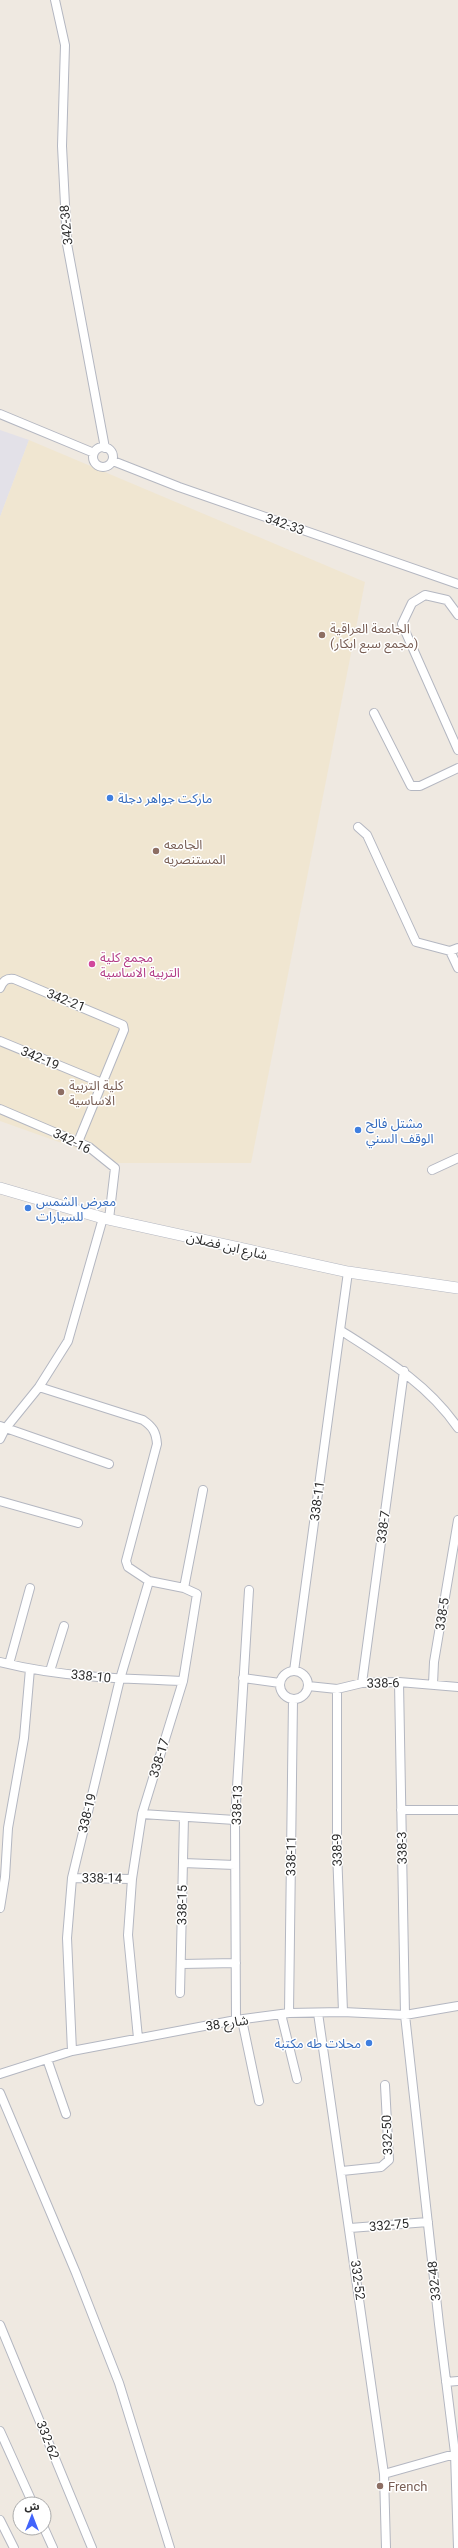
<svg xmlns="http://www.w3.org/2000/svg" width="458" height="2548" viewBox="0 0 458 2548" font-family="Roboto,'Noto Sans Arabic',sans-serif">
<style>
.industrial{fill:#e3e1e8}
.education{fill:#f0e6d1}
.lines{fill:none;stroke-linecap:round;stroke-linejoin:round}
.street-casing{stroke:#b4b7c1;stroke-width:10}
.secondary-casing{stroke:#b4b7c1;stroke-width:12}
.street{stroke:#fff;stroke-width:8}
.secondary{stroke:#fff;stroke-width:11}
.education-dot{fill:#8d6e63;stroke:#fff;stroke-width:1.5}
.shop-dot{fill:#3f7fe0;stroke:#fff;stroke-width:1.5}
.hotel-dot{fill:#d1479c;stroke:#fff;stroke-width:1.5}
.labels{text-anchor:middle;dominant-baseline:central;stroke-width:3;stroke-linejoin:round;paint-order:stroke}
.street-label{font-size:13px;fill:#2e2e2e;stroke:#fff}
.education-label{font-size:13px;fill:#785e54;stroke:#fff;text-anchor:start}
.shop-label{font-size:13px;fill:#366cbe;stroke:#fff;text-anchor:start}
.hotel-label{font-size:13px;fill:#b23c85;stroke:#fff;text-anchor:start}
</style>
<rect width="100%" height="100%" fill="#efe9e1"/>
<path class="industrial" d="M0,430L29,440L0,517Z"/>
<path class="education" d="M29,440L365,582L251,1163H118L0,1121V517Z"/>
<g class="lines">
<defs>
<path id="street" d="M55,0L65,45L62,146L67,244L105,448
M0,414L94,453
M93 457a10 10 0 1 1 20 0a10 10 0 1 1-20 0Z
M113,461L179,487L458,584
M458,615L447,600L425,595L412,603L402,624L458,750
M374,713L411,786H420L458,768
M358,827L367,835L416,942L450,951L458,948
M450,951L458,968
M0,988C3,981 6,978 14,979L123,1025L124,1030L78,1142
M0,1041L102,1083
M0,1109L89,1147L115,1168L109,1219
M432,1170L458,1158
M348,1272L340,1330C384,1358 428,1384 458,1428
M39,1387L143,1420C153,1427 156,1432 157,1444L126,1561L128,1567L149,1581L184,1588
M0,1426L109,1464
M0,1439L5,1429L39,1387L68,1341L103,1218
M0,1501L78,1523
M0,1662C59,1677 122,1679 183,1681
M9,1664L30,1588
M50,1671L64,1626
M294,1671L340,1330
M280 1685a14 14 0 1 1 28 0a14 14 0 1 1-28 0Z
M243,1678L280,1683
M399,1682L405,2015L439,2324L455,2453L458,2548
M362,1683L404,1371
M433,1684L434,1662L458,1520
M308,1686L337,1689L362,1683L399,1682L458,1687
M337,1689V1850L343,2012
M401,1810H458
M142,1814L235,1820
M183,1863L235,1865
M72,1878L132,1879
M0,1908L5,1877L8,1828L24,1738L30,1669
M182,1964L236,1963
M180,1993L184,1817
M289,2013L293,1699
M318,2013L384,2474L386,2548
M281,2014L297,2079
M236,2020L235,1820L249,1590
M242,2020L259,2101
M138,2038L128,1935L132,1879L142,1814L183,1681L197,1594L184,1588L203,1490
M72,2051L67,1938L72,1878L120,1679L149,1581
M47,2059L66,2114
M0,2074L72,2051L236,2020L289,2013L343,2012L405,2015L458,2006
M0,2093L76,2273L119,2383L170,2548
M342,2171L381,2167L389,2160L385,2085
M350,2228L428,2222
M0,2325L92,2548
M446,2382L458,2381
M0,2431L33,2504
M384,2474L458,2453
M0,2520L14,2548
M44,2528L53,2548"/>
<path id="secondary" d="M0,1188L103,1218L348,1272L458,1288"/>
</defs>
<use href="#street" class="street-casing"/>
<use href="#secondary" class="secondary-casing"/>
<use href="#street" class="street"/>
<use href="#secondary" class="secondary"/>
</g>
<g class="education-dot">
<circle cx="322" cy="635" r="4"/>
<circle cx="156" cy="851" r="4"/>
<circle cx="61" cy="1092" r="4"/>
<circle cx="380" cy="2486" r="4"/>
</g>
<g class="shop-dot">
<circle cx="110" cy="798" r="4"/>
<circle cx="358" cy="1130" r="4"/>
<circle cx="28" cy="1208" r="4"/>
<circle cx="369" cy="2043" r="4"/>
</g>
<circle class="hotel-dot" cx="92" cy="964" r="4"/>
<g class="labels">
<g class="street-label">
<text transform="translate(66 225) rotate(-96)">342-38</text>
<text transform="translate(285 524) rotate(19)">342-33</text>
<text transform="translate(66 1000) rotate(22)">342-21</text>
<text transform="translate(40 1058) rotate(23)">342-19</text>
<text transform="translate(72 1141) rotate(26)">342-16</text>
<text transform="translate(227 1246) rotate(13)">شارع ابن فضلان</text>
<text transform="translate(317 1501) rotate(-82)">338-11</text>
<text transform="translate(383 1527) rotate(-82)">338-7</text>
<text transform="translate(442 1614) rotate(-81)">338-5</text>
<text transform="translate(91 1676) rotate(6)">338-10</text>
<text transform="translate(383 1683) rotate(-1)">338-6</text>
<text transform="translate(159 1758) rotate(-73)">338-17</text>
<text transform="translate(237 1805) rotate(-88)">338-13</text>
<text transform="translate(87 1813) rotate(-76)">338-19</text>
<text transform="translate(402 1848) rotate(-91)">338-3</text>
<text transform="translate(337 1850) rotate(-91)">338-9</text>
<text transform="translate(291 1856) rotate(-89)">338-11</text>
<text transform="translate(102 1878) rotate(1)">338-14</text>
<text transform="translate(182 1905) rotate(-89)">338-15</text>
<text transform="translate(227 2023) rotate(-9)">شارع 38</text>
<text transform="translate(387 2135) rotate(-92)">332-50</text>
<text transform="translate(389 2225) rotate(-5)">332-75</text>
<text transform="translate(358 2280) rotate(82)">332-52</text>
<text transform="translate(434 2281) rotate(-96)">332-48</text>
<text transform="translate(48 2440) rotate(68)">332-62</text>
</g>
<g class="education-label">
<text x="330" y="628">الجامعة العراقية<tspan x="330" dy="15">(مجمع سبع ابكار)</tspan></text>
<text x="164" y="844">الجامعه<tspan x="164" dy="15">المستنصريه</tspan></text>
<text x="69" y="1085">كلية التربية<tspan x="69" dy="15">الاساسية</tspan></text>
<text x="388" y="2486">French</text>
</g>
<g class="shop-label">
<text x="118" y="798">ماركت جواهر دجلة</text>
<text x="366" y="1123">مشتل فالح<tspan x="366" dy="15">الوقف السني</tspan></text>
<text x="36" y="1201">معرض الشمس<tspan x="36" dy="15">للسيارات</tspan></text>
<text x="361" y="2043" text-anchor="end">محلات طه مكتبة</text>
</g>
<g class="hotel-label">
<text x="100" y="957">مجمع كلية<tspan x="100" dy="15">التربية الاساسية</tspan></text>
</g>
</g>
<g transform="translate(32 2516)"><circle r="19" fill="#ffffff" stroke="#ababab"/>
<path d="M0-3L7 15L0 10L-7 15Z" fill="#4264fb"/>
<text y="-6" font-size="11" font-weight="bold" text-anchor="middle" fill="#2e2e2e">ش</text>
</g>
</svg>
